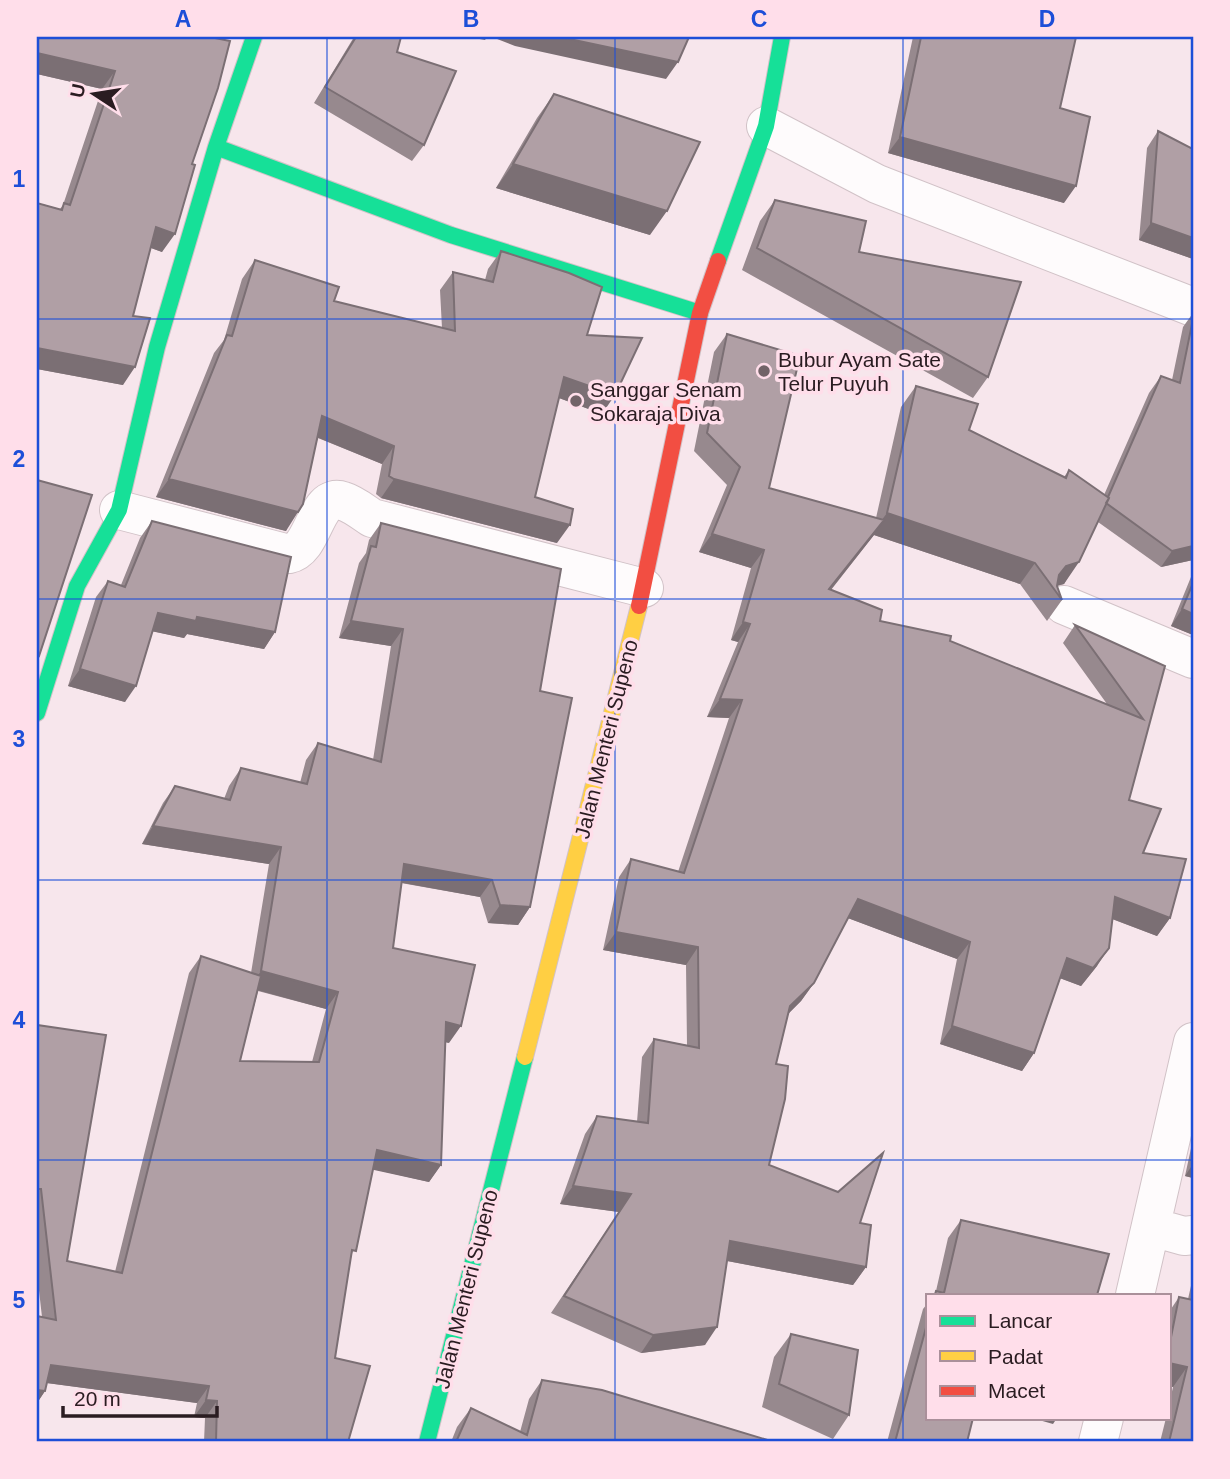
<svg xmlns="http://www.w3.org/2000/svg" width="1230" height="1479" viewBox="0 0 1230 1479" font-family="Arial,sans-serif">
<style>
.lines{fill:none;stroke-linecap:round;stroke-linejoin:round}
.street-casing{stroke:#d1c2c7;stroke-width:40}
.fast-casing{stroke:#d1c2c7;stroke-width:18}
.slow-casing{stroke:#d1c2c7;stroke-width:18}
.jam-casing{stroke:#d1c2c7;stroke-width:18}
.street{stroke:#fefbfc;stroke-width:38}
.fast{stroke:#16e098;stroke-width:16}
.slow{stroke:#ffcf43;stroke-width:16}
.jam{stroke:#f24e42;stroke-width:16}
.wall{fill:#97898e;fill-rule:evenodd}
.shaded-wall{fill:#7b6f74}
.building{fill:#b09fa5;stroke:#7b6f74;stroke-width:2}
.grid{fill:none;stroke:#1d4ed8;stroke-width:2;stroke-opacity:0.55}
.poi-dot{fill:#726368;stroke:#ffdeea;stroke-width:2.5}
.labels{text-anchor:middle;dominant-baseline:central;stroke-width:7;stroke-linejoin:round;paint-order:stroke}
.poi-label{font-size:21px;fill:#2a1c21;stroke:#ffdeea;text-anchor:start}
.street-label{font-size:21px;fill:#2a1c21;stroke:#ffdeea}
.neatline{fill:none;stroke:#1d4ed8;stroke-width:2.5}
.grid-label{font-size:23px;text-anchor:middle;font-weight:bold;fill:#1d4ed8}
</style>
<rect width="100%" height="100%" fill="#f7e6ec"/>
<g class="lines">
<defs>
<path id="street" d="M766,126L877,184L1193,307
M119,510L289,554C315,549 315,491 343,501C353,504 363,512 372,518L644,588
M1064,605L1193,659
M1152,1227L1184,1236L1193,1235
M1135,1295L1193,1042
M1098,1442L1104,1418"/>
<path id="fast" d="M254,37L216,147L451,235L700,313
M718,261L766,126L782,37
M37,713L77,586L119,510L157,347L216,147
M427,1442L525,1057"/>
<path id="slow" d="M525,1057L639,606"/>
<path id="jam" d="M639,606L700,313L718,261"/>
</defs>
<use href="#street" class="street-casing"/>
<use href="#fast" class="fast-casing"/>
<use href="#slow" class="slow-casing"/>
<use href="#jam" class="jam-casing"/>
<use href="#street" class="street"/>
<use href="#fast" class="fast"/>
<use href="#slow" class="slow"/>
<use href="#jam" class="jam"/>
</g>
<path class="wall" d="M210,37L192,164L162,252L151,248L133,316L123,385L37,369V203L60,209L63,205L102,89L37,74Z
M354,37H401L397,52L424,145L412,161L314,103Z
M913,37H1076L1060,108L1064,203L888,153Z
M554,94L650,235L496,188L537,118Z
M1158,131L1193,149V259L1139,240L1147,148Z
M775,200L859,252L988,377L973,398L742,270L760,221Z
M501,251L587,335L602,414L559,398L535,497L557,543L381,498L376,494L382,464L318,438L286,531L156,497L214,353L224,340L242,279L255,260L334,301L442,328L440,290L453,272L485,280L488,269Z
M1193,313V560L1161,567L1098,522L1064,584L1057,586L1062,600L1047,621L1020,584L874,535L831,590L880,621L950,641L1107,704L1063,643L1075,625L1165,666L1129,800L1143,853L1170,918L1157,936L1112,919L1097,966L1081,986L1060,978L1034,1053L1022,1071L940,1044L957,959L848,918L814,983L801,1001L788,1014L776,1064L769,1165L860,1223L866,1267L853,1285L727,1261L705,1345L641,1353L551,1313L619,1212L560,1204L585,1134L597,1116L637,1122L642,1057L654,1039L687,1045L686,965L603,950L619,877L631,859L678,872L729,718L707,717L738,642L731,640L751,568L699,552L727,485L694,451L714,352L727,334L769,488L876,518L901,407L916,386L969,430L1064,477L1069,470L1104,495L1149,393L1161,376L1172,380L1183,327Z
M152,521L275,632L264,649L187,634L184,638L152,631L125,702L68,686L96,597L108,581L121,585L140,538Z
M381,523L540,691L530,907L518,925L488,923L480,897L401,883L393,948L449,1043L445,1042L441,1165L429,1182L373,1169L351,1258L335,1358L348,1442H204L205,1418L194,1417L197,1403L47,1383L45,1391L37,1403V1316L42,1317L37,1273V1025L67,1261L115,1272L189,973L201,956L251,973L269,864L142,844L163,803L175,786L224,799L229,786L241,768L300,783L306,760L318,743L373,760L391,646L339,638L359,563L366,553L369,540ZM258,991L326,1009L312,1062L240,1061Z
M1193,572V635L1171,626Z
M1193,1139V1178L1185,1176Z
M961,1220L1097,1295H933L936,1291L948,1238Z
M1193,1277V1442H1160L1166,1418H1169V1405L1173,1387L1169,1386V1312L1179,1297L1188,1299Z
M927,1304V1418L967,1442H887L923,1309Z
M791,1334L849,1415L833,1439L762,1407L774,1357Z
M542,1380L774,1442H451L457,1427L471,1408L520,1432L529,1399Z"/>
<path class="shaded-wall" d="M469,37H487L485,40Z
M492,37H560L678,62L666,79L515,46Z
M37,53L115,71L102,89L37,74Z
M900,137L1076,186L1064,203L888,153Z
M513,164L667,211L650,235L496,188Z
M1151,223L1193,238V259L1139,240Z
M156,227L175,234L162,252L143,245Z
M37,348L135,367L123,385L37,369Z
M564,377L615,395L602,414L551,395Z
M322,416L394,446L382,464L309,434Z
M169,479L298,512L286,531L156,497Z
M394,479L570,525L557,543L381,498Z
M887,513L1035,563L1020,584L874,535L817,607Z
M712,534L764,550L751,568L699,552Z
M1193,546V560L1161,567L1172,551Z
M1079,562L1064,584L1051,587L1052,585L1066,566Z
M1182,609L1193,614V635L1171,626Z
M158,613L197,617L275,632L264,649L187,634L184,638L146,630Z
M351,621L403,629L391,646L339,638Z
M743,622L750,624L738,642L731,640Z
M80,669L136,686L125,702L68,686Z
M720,699L742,700L729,718L707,717Z
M153,826L281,847L269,864L142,844Z
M404,864L492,880L480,897L392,881Z
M1115,897L1170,918L1157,936L1102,915Z
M858,899L970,942L957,959L845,917Z
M500,905L530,907L518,925L488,923Z
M616,932L698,947L686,965L603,950Z
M1109,948L1097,966L1081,986L1054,976L1067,958Z
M261,971L338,992L326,1009L249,988Z
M814,983L801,1001L778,1024L790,1006Z
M446,1022L461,1026L449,1043L434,1039Z
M952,1026L1034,1053L1022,1071L940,1044Z
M377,1150L441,1165L429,1182L365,1168Z
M1193,1164V1178L1185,1176Z
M573,1186L631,1194L619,1212L560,1204Z
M730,1241L866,1267L853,1285L717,1259Z
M717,1327L705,1345L641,1353L653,1335Z
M1169,1363L1187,1367L1173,1387L1169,1386Z
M51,1365L209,1386L197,1403L39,1382Z
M37,1390L45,1391L37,1403Z
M206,1400L217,1401L205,1418L194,1417Z
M1032,1418H1057L1053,1424Z"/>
<path class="building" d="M37,37H210L230,41L218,88L192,164L195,165L175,234L156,227L133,316L150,318L135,367L37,348V203L62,210L64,203L70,205L115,71L37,53Z
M356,37H401L397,52L456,71L424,145L325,87Z
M560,37H689L678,62Z
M921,37H1076L1060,108L1090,117L1076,186L900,137Z
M554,94L700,142L667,211L513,164Z
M1158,131L1193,149V238L1151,223Z
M775,200L866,221L859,252L1021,282L988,377L757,248Z
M501,251L569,273L602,287L587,335L642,338L615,395L564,377L535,497L573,509L570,525L394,479L389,476L394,446L322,416L303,504L298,512L169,479L227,335L232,336L255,260L339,287L334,301L455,331L453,272L493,282Z
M1193,319V546L1172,551L1106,503L1109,498L1108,497L1161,376L1180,383Z
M727,334L800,356L769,488L884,520L829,589L882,610L880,621L951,636L950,641L1143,719L1075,625L1165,666L1129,800L1161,809L1143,853L1186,859L1170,918L1115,897L1109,948L1093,968L1067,958L1034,1053L952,1026L970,942L858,899L814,983L790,1006L776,1064L788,1066L785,1099L769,1165L838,1192L883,1153L860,1223L871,1225L866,1267L730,1241L717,1327L653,1335L564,1296L631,1194L573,1186L597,1116L648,1123L654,1039L699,1048L698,947L616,932L631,859L684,873L742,700L720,699L750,624L743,622L764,550L712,534L740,467L707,433Z
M916,386L978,404L969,430L1066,478L1069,470L1109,498L1079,562L1066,566L1059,575L1057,586L1062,600L1035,563L887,513Z
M37,480L92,495L39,656L37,655Z
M152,521L291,557L275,632L197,617L196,621L158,613L136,686L80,669L108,581L125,587Z
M381,523L561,569L540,691L572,698L530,907L500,905L492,880L404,864L393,948L475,965L461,1026L446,1022L441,1165L377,1150L356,1251L352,1250L335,1358L370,1366L348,1442H216L217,1401L206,1400L209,1386L51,1365L45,1391L37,1390V1316L56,1320L41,1189H37V1025L106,1035L67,1261L122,1273L201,956L261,976L240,1061L319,1062L338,992L261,971L281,847L153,826L175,786L230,800L241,768L307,784L318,743L381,762L403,629L351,621L371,546L376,547Z
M1193,583V614L1182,609Z
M961,1220L1109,1254L1097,1295H935L936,1291L944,1293Z
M1179,1297L1193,1300V1442H1169L1187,1367L1169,1363V1347Z
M927,1324V1418H973L967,1442H895Z
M791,1334L858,1350L849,1415L779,1384Z
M542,1380L602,1390L774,1442H456L471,1408L527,1435Z"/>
<path class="grid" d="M327,37V1442M615,37V1442M903,37V1442M37,319H1193M37,599H1193M37,880H1193M37,1160H1193"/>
<g class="poi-dot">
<circle cx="764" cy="371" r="7"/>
<circle cx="576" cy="401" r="7"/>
</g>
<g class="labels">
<g class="poi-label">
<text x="778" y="359">Bubur Ayam Sate<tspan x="778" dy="24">Telur Puyuh</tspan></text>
<text x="590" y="389">Sanggar Senam<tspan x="590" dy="24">Sokaraja Diva</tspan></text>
</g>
<g class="street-label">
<text transform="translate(606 739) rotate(-76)">Jalan Menteri Supeno</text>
<text transform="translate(466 1289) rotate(-76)">Jalan Menteri Supeno</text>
</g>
</g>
<rect width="1230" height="1479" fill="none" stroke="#ffdeea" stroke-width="77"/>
<rect x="926" y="1294" width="245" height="126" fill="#ffdeea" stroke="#aa909a" stroke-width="2"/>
<rect x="940" y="1316" width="35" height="10" fill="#16e098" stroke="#aa909a" stroke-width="2"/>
<text x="988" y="1328" font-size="21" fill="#2a1c21">Lancar</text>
<rect x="940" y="1351" width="35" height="10" fill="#ffcf43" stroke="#aa909a" stroke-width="2"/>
<text x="988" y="1364" font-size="21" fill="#2a1c21">Padat</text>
<rect x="940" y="1386" width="35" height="10" fill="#f24e42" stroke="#aa909a" stroke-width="2"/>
<text x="988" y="1398" font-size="21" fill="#2a1c21">Macet</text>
<g transform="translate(94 94) rotate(282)" stroke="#ffdeea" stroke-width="5" paint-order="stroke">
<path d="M0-5L12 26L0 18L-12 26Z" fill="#2a1c21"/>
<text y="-10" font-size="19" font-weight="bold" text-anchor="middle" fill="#2a1c21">U</text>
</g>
<path d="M63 1406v10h154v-10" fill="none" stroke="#2a1c21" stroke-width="3.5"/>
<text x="74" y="1406" font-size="21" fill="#2a1c21" stroke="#ffdeea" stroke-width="5" paint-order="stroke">20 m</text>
<rect x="38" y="38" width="1154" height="1402" class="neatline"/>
<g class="grid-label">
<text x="183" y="27">A</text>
<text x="471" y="27">B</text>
<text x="759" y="27">C</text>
<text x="1047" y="27">D</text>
<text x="19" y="187">1</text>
<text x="19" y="467">2</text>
<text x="19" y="747">3</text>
<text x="19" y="1028">4</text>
<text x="19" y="1308">5</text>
</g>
</svg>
